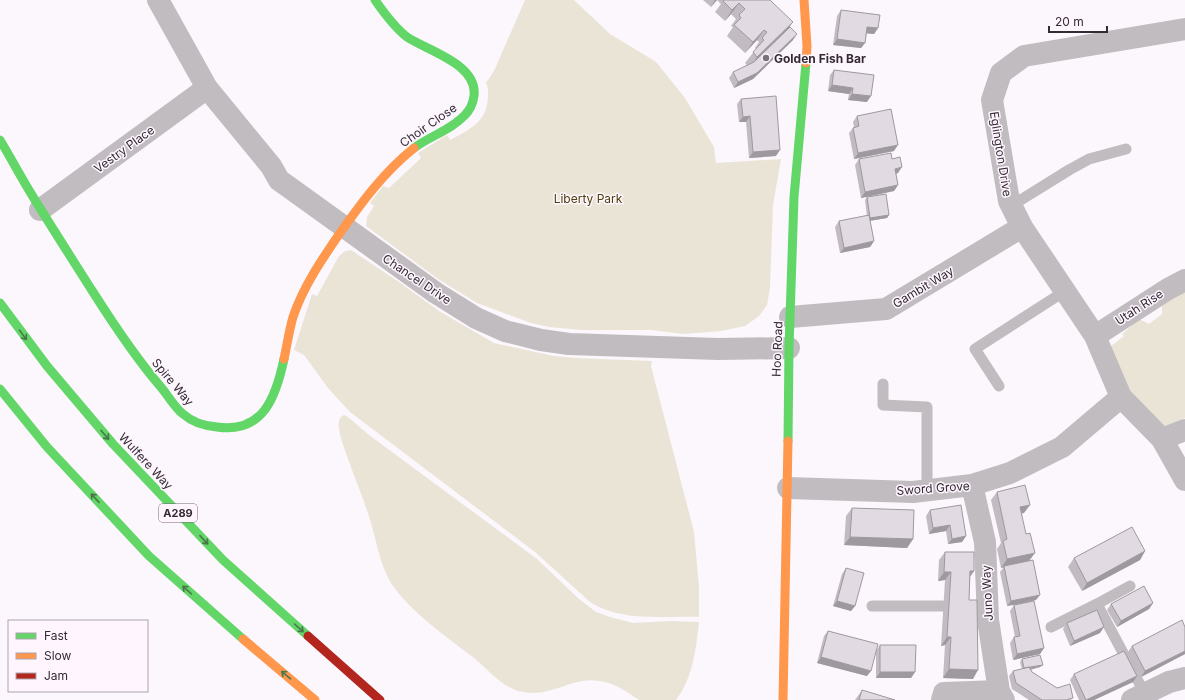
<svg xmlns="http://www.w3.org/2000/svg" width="1185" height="700" viewBox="0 0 1185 700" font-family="Inter,sans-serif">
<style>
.green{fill:#eae4d7}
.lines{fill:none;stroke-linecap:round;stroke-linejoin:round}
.lane{stroke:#c0bcc0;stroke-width:11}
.street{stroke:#c0bcc0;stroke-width:22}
.fast{stroke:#63d668;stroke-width:9}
.slow{stroke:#ff974d;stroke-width:9}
.jam{stroke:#b3261e;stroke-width:9}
.wall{fill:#c2bbc2}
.shaded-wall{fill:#9e999e}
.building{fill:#e2dae2;stroke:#9e999e}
.oneway{stroke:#49784b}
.poi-dot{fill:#797279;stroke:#fef5fe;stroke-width:1.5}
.labels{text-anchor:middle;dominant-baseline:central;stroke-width:3;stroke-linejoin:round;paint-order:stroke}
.shield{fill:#fef5fe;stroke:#706870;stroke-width:1}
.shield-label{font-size:11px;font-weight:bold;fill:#332b33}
.poi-label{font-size:12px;font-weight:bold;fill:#332b33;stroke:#fef5fe;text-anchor:start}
.street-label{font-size:12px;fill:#332b33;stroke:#fef5fe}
.park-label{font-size:12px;fill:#4f420d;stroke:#fef5fe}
</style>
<rect width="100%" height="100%" fill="#fcf7fc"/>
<path class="green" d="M525,0H574L610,34L653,60L657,63L685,98L714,147L716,163L781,159L773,205L770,288L767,305L759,316L745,326L721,331L683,334L651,330H581L549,327L531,323L477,303L438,279L366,226L367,217L374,206L370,203L383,186L389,188L421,158L418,153L447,135L450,140C471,129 488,121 488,95C488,90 488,86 486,83L494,71Z
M351,250L399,282L439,311L494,343L554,356L577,358L652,361L651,366L694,532L699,587V617C662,615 623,623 590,602L535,552L350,412L328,388L304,355L294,350L312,294L317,296L339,256L345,251Z
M1185,291V418L1165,428L1123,392L1111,346L1124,336L1122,334L1139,319L1149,324L1162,314V304Z
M344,415L348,417L369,435L537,559L579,599L596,612L610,617L633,623L671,621L699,622C696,649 693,678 676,700C667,700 648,700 640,700C636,699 631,694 627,692C619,687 609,682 599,681C572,676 551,698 523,692C503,689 489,670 474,658C447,637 409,611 391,583C380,565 377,543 371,523C362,493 349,465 340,435C339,428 336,419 344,415Z"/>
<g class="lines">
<path class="lane" d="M1011,206L1069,170L1089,159L1126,149
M883,384V405L927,407V490
M999,386L975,349L1065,291
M1130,586L1097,604L1145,694
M872,606H943
M1051,627L1097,604"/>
<path class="street" d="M158,0L207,88L271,166L279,180L436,293L476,318L505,331L541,340L569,344L718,349L789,348
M40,210L207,88
M790,317L886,309L1022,227
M1095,336L1168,289L1185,280
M1121,397L1095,336L1022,227L1009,201L992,100L1001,73L1024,56L1185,29
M1162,439L1185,430
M972,485L985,542L988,620L999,691L1004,700
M788,488L913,492L972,485L1010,473L1062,447L1121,397L1162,439L1185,480
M942,700L944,693L999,691
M1132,700L1169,682L1185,678"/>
<path class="fast" d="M375,0C384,13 394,27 407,37C428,51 478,64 474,96C473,103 470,110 465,115C451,130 430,136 414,148
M0,140C12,160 23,181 35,200C54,231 74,262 93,292C114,325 135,357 160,386C168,395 174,407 183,414C192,422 205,426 217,427C263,434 276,397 284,359
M0,303L47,366L113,444L223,560L308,636
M0,389L47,447L149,556L243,639
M788,441L789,348L794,197L806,63"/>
<path class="slow" d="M804,0L807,46L806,63
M284,359C287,345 289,331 293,317C303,287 322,259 340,233C362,202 384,172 414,148
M243,639L315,700
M783,700L788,441"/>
<path class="jam" d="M308,636L380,700"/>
</g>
<path class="wall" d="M703,0H770L790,27L793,40L753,79L734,88L729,78L733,72L747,65L745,63L756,49L755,48L759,42L757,40L745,53L727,36L733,27L731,26L736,19L731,14L725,21L715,12L721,4L717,0L711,7Z
M841,10L878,28L874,34L867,33L865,43L861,48L833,45L837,16Z
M834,70L867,102L848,100L849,94L828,91L830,75Z
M741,99L776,156L749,158L746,122H739L737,104Z
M857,116L894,151L854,159L849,133L853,128L854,127L853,122Z
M859,159H892L898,173L896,174L898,185L894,191L861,198L855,165Z
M867,197L889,215L887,218L870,221L874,241L870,247L840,253L835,227L839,221L867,216L865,200Z
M997,492L1024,513H1021L1036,600L1021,604L1044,648L1040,654L1013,660L1010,643L1014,637H1015L1010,611L1014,605L1007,606L1000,572L1004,567L1001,568L997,549L1001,543L991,500Z
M852,508L913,539L907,548L844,545L846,516Z
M930,510L966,536L962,542L948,544L946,531L929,534L926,516Z
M1145,551L1140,560L1082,591L1068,567L1074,558Z
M945,552L974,571L970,577L969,600L973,679L943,678L945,645L941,646L945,580L938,581L939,560Z
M846,568L855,606L851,611L833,606L842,574Z
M1153,603L1149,609L1117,627L1107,610L1111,604Z
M1067,623L1100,633L1070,646L1063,629Z
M1185,627V654L1141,677L1128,652L1132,646Z
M828,631L867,676L817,663L824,636Z
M880,645L915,672L911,678H876V651Z
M1022,659L1043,665L1040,667L1031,670L1032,672L1072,700H1029L1012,689L1009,676L1013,671L1022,669L1020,662Z
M1074,674L1137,676L1133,682L1094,700H1079L1070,680Z
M862,690L895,700H855Z"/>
<path class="shaded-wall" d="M715,0H717L711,7Z
M739,3L731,14L725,21L732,10Z
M793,22L786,32L750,68L757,57Z
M867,27L878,28L874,34L863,33Z
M764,30L757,40L745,53L753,42Z
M797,34L793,40L753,79L734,88L738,82Z
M837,39L865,43L861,48L833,45Z
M832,85L853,88L849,94L828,91Z
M852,94L871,96L867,102L848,100Z
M750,116L746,122H739L743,117Z
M898,145L894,151L854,159L858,153Z
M780,150L776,156L749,158L753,152Z
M902,167L898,173L891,175L895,169Z
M898,185L894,191L861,198L865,192Z
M889,215L887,218L868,221L870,218Z
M874,241L870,247L840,253L844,248Z
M1030,505L1024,513L1014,515L1020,507Z
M950,525L946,531L929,534L933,528Z
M966,536L962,542L948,544L952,539Z
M850,537L913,539L907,548L844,545Z
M1145,551L1140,560L1082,591L1087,583Z
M1035,553L1029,561L1001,568L1007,559Z
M970,571H974L968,579Z
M944,572H951L945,580L938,581Z
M1040,595L1036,600L1007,606L1011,601Z
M837,601L855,606L851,611L833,606Z
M1153,603L1149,609L1117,627L1121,621Z
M1104,627L1100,633L1070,646L1074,641Z
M947,637H951L945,645L941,646Z
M1044,648L1040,654L1013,660L1017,654Z
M1185,651V654L1141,677L1145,671Z
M821,657L871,671L867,676L817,663Z
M1043,665L1040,667L1022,671L1024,669Z
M949,669L978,670L973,679L943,678Z
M880,672H915L911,678H876Z
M1137,676L1133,682L1094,700H1086Z"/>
<path class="building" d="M724,0H770L793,22L757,57L753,52L764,40L762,38L767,32L764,30L753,42L734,25L741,18L739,15L745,9L739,3L732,10L723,1Z
M841,10L880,15L878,28L867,27L865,43L837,39Z
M790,27L797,34L757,73L738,82L733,72L754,62Z
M834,70L874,75L871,96L852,94L853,88L832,85Z
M776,96L780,150L753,152L750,116L743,117L741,99Z
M891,109L898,145L858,153L853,128L859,126L857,116Z
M891,153L892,159L900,157L902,167L895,169L898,185L865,192L859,159Z
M886,194L889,215L870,218L867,197Z
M869,215L874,241L844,248L839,221Z
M1025,485L1030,505L1020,507L1026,534L1030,533L1035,553L1007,559L1003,541L1007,539L997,492Z
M961,505L966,536L952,539L950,525L933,528L930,510Z
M852,508L914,510L913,539L850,537Z
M1132,527L1145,551L1087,583L1074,558Z
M945,552H974V571H970L969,600H977L978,670L949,669L951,637H947L951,572H944Z
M1033,560L1040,595L1011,601L1004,566Z
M846,568L864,573L855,606L837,601Z
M1144,586L1153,603L1121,621L1111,604Z
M1034,601L1044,648L1017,654L1014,637L1020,636L1014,605Z
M1097,610L1104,627L1074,641L1067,623Z
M1182,620L1185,627V651L1145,671L1132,646Z
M828,631L878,644L871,671L821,657Z
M880,645H916L915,672H880Z
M1124,651L1137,676L1086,700L1074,674Z
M1040,655L1043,665L1024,668L1022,659Z
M1029,667L1032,672L1057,688L1070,684L1073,698L1066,700H1042L1016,683L1013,671Z
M862,690L895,700H859Z"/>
<defs><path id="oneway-shaft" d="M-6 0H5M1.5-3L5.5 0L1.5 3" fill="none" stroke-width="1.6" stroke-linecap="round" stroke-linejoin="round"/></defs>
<g class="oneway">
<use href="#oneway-shaft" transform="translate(23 335) rotate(54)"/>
<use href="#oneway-shaft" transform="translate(105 435) rotate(49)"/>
<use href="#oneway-shaft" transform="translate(95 498) rotate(-133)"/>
<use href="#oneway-shaft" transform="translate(204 540) rotate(47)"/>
<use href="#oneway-shaft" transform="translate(187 590) rotate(-138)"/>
<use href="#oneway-shaft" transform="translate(299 628) rotate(42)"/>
<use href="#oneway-shaft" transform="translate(286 675) rotate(-140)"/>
</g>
<circle class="poi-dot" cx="766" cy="58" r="4"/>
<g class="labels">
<rect class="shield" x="159" y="504" width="38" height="18" rx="3"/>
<g class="shield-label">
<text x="178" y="513">A289</text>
</g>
<g class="poi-label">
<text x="774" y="58">Golden Fish Bar</text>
</g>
<g class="street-label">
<text transform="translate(428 125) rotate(-35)">Choir Close</text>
<text transform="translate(124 149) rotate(-36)">Vestry Place</text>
<text transform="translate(1001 154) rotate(81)">Eglington Drive</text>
<text transform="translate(417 279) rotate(34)">Chancel Drive</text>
<text transform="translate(923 287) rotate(-31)">Gambit Way</text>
<text transform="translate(1139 307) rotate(-33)">Utah Rise</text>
<text transform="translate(777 349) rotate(-88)">Hoo Road</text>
<text transform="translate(173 382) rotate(50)">Spire Way</text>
<text transform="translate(146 461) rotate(47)">Wulfere Way</text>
<text transform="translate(933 488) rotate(-4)">Sword Grove</text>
<text transform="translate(987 593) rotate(-93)">Juno Way</text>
</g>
<g class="park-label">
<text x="588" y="198">Liberty Park</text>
</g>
</g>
<rect x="8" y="620" width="140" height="72" fill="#fef5fe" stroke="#ada4ad"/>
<rect x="16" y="633" width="20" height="6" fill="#63d668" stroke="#ada4ad"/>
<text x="44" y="640" font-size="12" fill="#332b33">Fast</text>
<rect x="16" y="653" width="20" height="6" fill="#ff974d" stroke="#ada4ad"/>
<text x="44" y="660" font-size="12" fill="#332b33">Slow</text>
<rect x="16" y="673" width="20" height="6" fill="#b3261e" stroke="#ada4ad"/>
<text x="44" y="680" font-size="12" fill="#332b33">Jam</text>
<path d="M1049 26v6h58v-6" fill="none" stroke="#332b33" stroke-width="2"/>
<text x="1055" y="26" font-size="12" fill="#332b33" stroke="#fef5fe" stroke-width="3" paint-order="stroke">20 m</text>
</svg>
